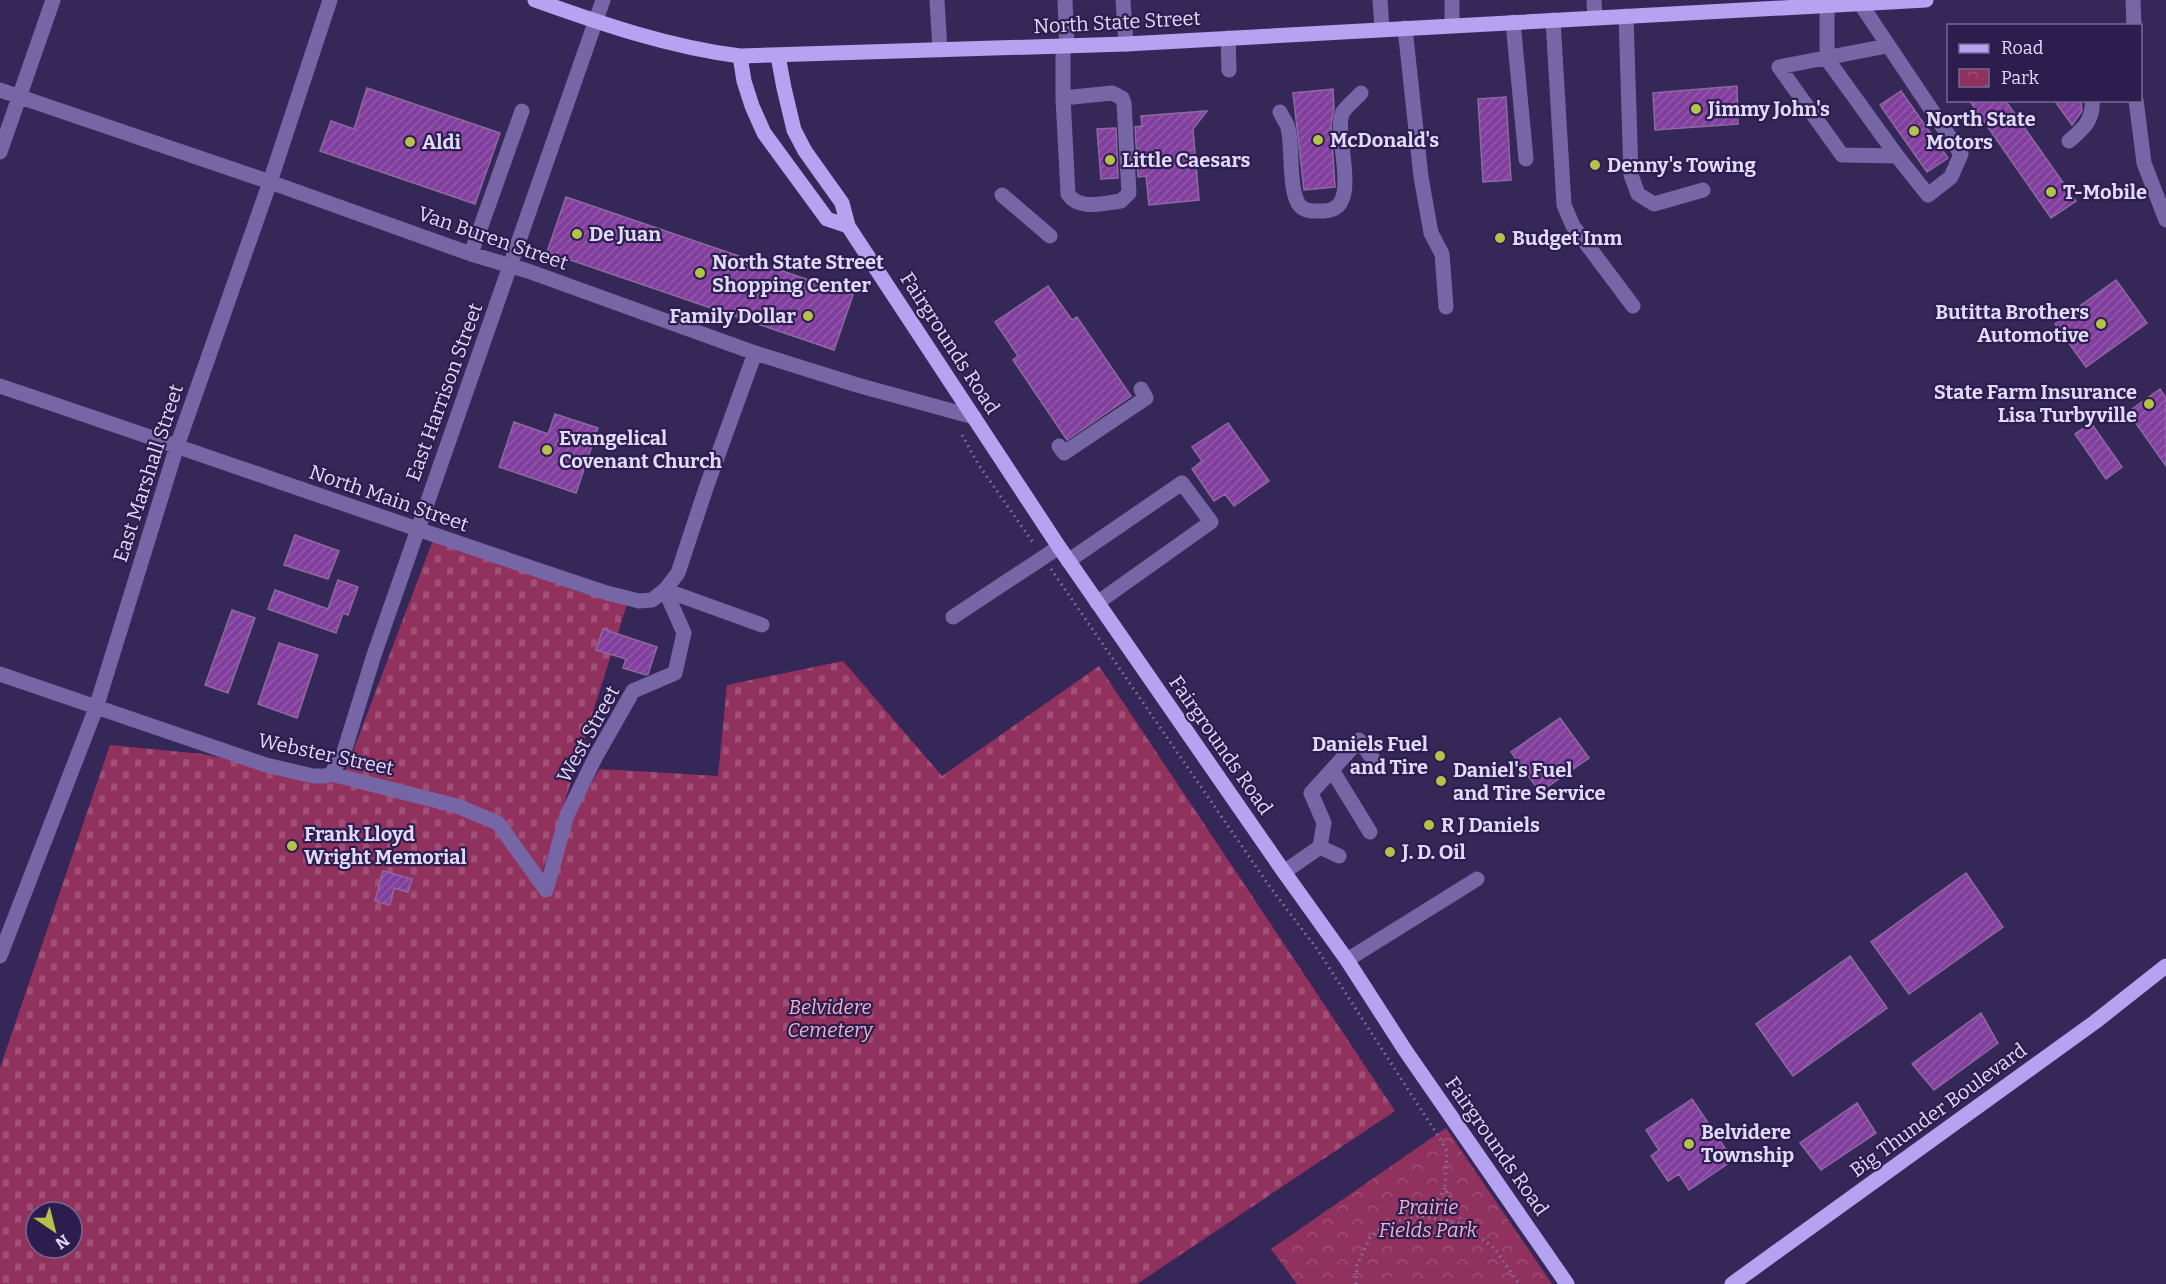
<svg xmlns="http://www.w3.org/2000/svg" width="2166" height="1284" viewBox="0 0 2166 1284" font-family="Bitter,serif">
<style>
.cemetery{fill:url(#cemetery-stones);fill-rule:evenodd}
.park{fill:url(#park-crowns)}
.building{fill:url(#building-hatch);stroke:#8d6a9e;stroke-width:1.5}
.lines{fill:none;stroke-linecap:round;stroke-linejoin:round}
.path{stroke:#8377a1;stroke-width:3;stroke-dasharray:1.5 4.5;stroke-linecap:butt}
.minor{stroke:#7666a5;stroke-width:15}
.major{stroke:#b5a2f0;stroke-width:15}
.poi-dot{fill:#b5c249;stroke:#2c1d4e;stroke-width:2}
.labels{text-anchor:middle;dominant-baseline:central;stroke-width:4.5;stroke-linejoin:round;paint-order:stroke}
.street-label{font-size:20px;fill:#e1dafa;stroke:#2c1d4e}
.poi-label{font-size:20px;font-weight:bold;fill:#e1dafa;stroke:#2c1d4e;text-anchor:start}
.park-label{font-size:20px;font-style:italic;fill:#eeb2c8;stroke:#2c1d4e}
</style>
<defs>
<pattern id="cemetery-stones" width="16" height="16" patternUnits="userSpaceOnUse" patternTransform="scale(1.5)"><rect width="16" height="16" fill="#91325e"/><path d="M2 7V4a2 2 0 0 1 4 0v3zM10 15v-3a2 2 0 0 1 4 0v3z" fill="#a04f76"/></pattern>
<pattern id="park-crowns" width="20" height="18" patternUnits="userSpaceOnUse" patternTransform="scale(1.5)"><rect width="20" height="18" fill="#91325e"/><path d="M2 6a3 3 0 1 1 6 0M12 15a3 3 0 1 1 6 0" fill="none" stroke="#a04f76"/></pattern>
<pattern id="building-hatch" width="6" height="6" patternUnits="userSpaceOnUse" patternTransform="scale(1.5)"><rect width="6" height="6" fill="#823f9e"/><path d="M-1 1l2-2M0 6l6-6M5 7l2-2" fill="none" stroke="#935aac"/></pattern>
</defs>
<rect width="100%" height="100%" fill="#362759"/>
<path class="cemetery" d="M433,540L627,604L540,880L584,794L600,769L718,776L727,685L843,661L942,776L1099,666L1395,1111L1137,1284H0V1068L110,745L203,754L341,783ZM36,1212H72V1248H36Z"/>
<path class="park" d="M1446,1128L1552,1284H1297L1271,1249Z"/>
<path class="building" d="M1737,86L1738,124L1655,130L1653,93Z
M367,88L500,133L475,204L320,151L331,121L354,129Z
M1333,89L1334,108L1331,125L1335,187L1304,190L1293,93Z
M1901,91L1948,158L1927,172L1880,105Z
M1506,97L1511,180L1483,182L1478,99Z
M1969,100H2005L2076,201L2051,218Z
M2054,100H2081L2082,111L2072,125Z
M1207,111L1193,129L1199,200L1149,205L1146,176L1138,177L1135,127L1142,126L1141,116Z
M1116,128L1118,178L1101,179L1097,129Z
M566,197L853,295L834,350L547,252Z
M2116,280L2147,323L2086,367L2055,324Z
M1048,286L1072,320L1077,317L1131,396L1067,440L1013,360L1018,356L995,322Z
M2160,389L2166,398V466L2128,412Z
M555,414L598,428L576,493L499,467L514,422L548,434Z
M1228,423L1269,481L1234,506L1225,494L1214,501L1192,469L1202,461L1192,447Z
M2091,423L2122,467L2106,479L2075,434Z
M295,535L339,551L328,579L284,565Z
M338,580L358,587L348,615L343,613L336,633L268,609L275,590L328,609Z
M232,610L255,618L228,693L205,685Z
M603,629L657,647L648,674L646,675L623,668L626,659L596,650Z
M279,643L318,655L297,718L258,704Z
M1560,718L1589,758L1540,792L1511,752Z
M383,871L412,879L408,892L394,888L390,905L375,901Z
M1966,873L2003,927L1909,994L1871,942Z
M1850,956L1887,1008L1793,1076L1756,1024Z
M1981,1013L1998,1043L1934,1090L1912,1064Z
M1692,1099L1733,1160L1689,1190L1679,1174L1668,1181L1651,1156L1659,1150L1646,1130Z
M1857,1103L1876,1133L1821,1170L1800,1143Z"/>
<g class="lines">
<path class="path" d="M962,435L978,464L1034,544
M1051,569L1270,887L1317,949L1435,1131L1447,1151L1445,1188L1463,1224
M1421,1216L1432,1209L1445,1188
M1356,1284L1357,1265L1370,1238L1387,1223L1421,1216L1463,1224L1495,1249L1519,1284"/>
<path class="minor" d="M937,0L940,50
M1065,0L1067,46
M1123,0L1126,44
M1380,0L1382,29
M1452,0V25
M1594,0L1595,17
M2133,0L2134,26
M1827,5V59L1897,156L1928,195L1951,177L1961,154L1860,3
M1626,16L1631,175L1638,194L1654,204L1703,190
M1553,20L1564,205L1573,226L1633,306
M1513,22L1526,159
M1405,28L1421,177L1431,233L1442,254L1446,307
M1228,38L1229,70
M1887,46L1779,67L1842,155L1897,156
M0,90L270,182L471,254L528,271L755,353L857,385L974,417
M1063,98L1112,93L1122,98L1124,103L1129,193L1121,201C1104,203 1079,211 1068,194L1063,98V46
M2136,100L2144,163L2166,220
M1280,112C1282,117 1287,123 1288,128C1293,147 1288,192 1300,206C1306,212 1315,211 1322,211C1365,212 1333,137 1342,114C1345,107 1356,99 1361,93
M2069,141C2082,130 2094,120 2092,100
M0,152L53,0
M1002,195L1050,236
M471,254L522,111
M0,386C203,454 404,526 607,593L639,601L652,600L665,590L762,625
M1059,446L1064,453L1146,398L1141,389
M1068,561L1182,483L1211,522L1097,603
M953,617L1059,547
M0,674L266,765L313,776H325L331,774L457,806L498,823L546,890
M1332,770L1370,832
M331,774L343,755L374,655L603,0
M1320,847L1324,823L1311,793L1359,740L1373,759
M1284,872L1320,847L1339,856
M546,890L567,815L596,756L633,691L675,673L684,633L665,590L678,573L706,488L755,353
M0,956L96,708L177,446L270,182L330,0
M1347,960L1477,879"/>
<path class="major" d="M535,0C602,24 669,47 740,56L1126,44L1926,0
M740,56L744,81L752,106L764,133L827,219L848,226
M778,56L784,88L794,130L805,151L842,203L848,226L1059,547L1284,872L1347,960L1405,1050L1567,1284
M1732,1284L2095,1022L2166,966"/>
</g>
<g class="poi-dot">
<circle cx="1696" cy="109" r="6"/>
<circle cx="1914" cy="131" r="6"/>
<circle cx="1318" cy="140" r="6"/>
<circle cx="410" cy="142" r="6"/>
<circle cx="1110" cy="160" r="6"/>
<circle cx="1595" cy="165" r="6"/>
<circle cx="2051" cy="192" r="6"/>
<circle cx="577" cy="234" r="6"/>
<circle cx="1500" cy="238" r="6"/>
<circle cx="700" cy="273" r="6"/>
<circle cx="808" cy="316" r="6"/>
<circle cx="2101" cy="324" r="6"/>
<circle cx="2149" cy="404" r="6"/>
<circle cx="547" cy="450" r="6"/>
<circle cx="1440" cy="756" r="6"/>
<circle cx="1441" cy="781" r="6"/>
<circle cx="1429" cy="825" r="6"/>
<circle cx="292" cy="846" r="6"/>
<circle cx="1390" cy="852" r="6"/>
<circle cx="1689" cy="1144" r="6"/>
</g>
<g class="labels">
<g class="street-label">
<text transform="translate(1117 22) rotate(-3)">North State Street</text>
<text transform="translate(493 238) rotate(19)">Van Buren Street</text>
<text transform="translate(950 343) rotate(57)">Fairgrounds Road</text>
<text transform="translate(444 392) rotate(-70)">East Harrison Street</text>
<text transform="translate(148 473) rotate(-72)">East Marshall Street</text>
<text transform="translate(389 498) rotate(19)">North Main Street</text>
<text transform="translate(588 734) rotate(-61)">West Street</text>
<text transform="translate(1221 745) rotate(55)">Fairgrounds Road</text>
<text transform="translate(326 754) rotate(12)">Webster Street</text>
<text transform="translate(1938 1110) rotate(-36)">Big Thunder Boulevard</text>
<text transform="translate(1497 1146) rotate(55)">Fairgrounds Road</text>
</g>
<g class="poi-label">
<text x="1708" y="109">Jimmy John's</text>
<text x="1926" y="119">North State<tspan x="1926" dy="23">Motors</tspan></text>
<text x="1330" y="140">McDonald's</text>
<text x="422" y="142">Aldi</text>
<text x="1122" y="160">Little Caesars</text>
<text x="1607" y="165">Denny's Towing</text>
<text x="2063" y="192">T-Mobile</text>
<text x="589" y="234">De Juan</text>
<text x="1512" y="238">Budget Inm</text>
<text x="712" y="262">North State Street<tspan x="712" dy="23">Shopping Center</tspan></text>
<text x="2089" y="312" text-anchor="end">Butitta Brothers<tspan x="2089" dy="23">Automotive</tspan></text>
<text x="796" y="316" text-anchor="end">Family Dollar</text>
<text x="2137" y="392" text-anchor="end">State Farm Insurance<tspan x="2137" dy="23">Lisa Turbyville</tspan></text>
<text x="559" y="438">Evangelical<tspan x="559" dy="23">Covenant Church</tspan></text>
<text x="1428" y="744" text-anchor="end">Daniels Fuel<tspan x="1428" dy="23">and Tire</tspan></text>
<text x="1453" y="770">Daniel's Fuel<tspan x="1453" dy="23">and Tire Service</tspan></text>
<text x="1441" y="825">R J Daniels</text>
<text x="304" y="834">Frank Lloyd<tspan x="304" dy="23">Wright Memorial</tspan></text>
<text x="1402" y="852">J. D. Oil</text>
<text x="1701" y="1132">Belvidere<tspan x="1701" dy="23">Township</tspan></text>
</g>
<g class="park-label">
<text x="830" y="1007">Belvidere<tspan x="830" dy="23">Cemetery</tspan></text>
<text x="1428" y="1207">Prairie<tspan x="1428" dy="23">Fields Park</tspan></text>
</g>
</g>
<rect x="1947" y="24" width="195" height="78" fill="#2c1d4e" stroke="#746993" stroke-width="1.5"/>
<rect x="1959" y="44" width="30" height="9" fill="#b5a2f0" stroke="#746993" stroke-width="1.5"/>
<text x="2001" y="54" font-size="18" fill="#e1dafa">Road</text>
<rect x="1959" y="69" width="30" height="18" fill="url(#park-crowns)" stroke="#746993" stroke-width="1.5"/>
<text x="2001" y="84" font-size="18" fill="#e1dafa">Park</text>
<g transform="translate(54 1230) rotate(145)"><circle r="28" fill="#2c1d4e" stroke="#746993" stroke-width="1.5"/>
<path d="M0-4.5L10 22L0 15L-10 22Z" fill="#b5c249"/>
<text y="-9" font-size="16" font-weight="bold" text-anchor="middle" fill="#e1dafa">N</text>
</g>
</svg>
